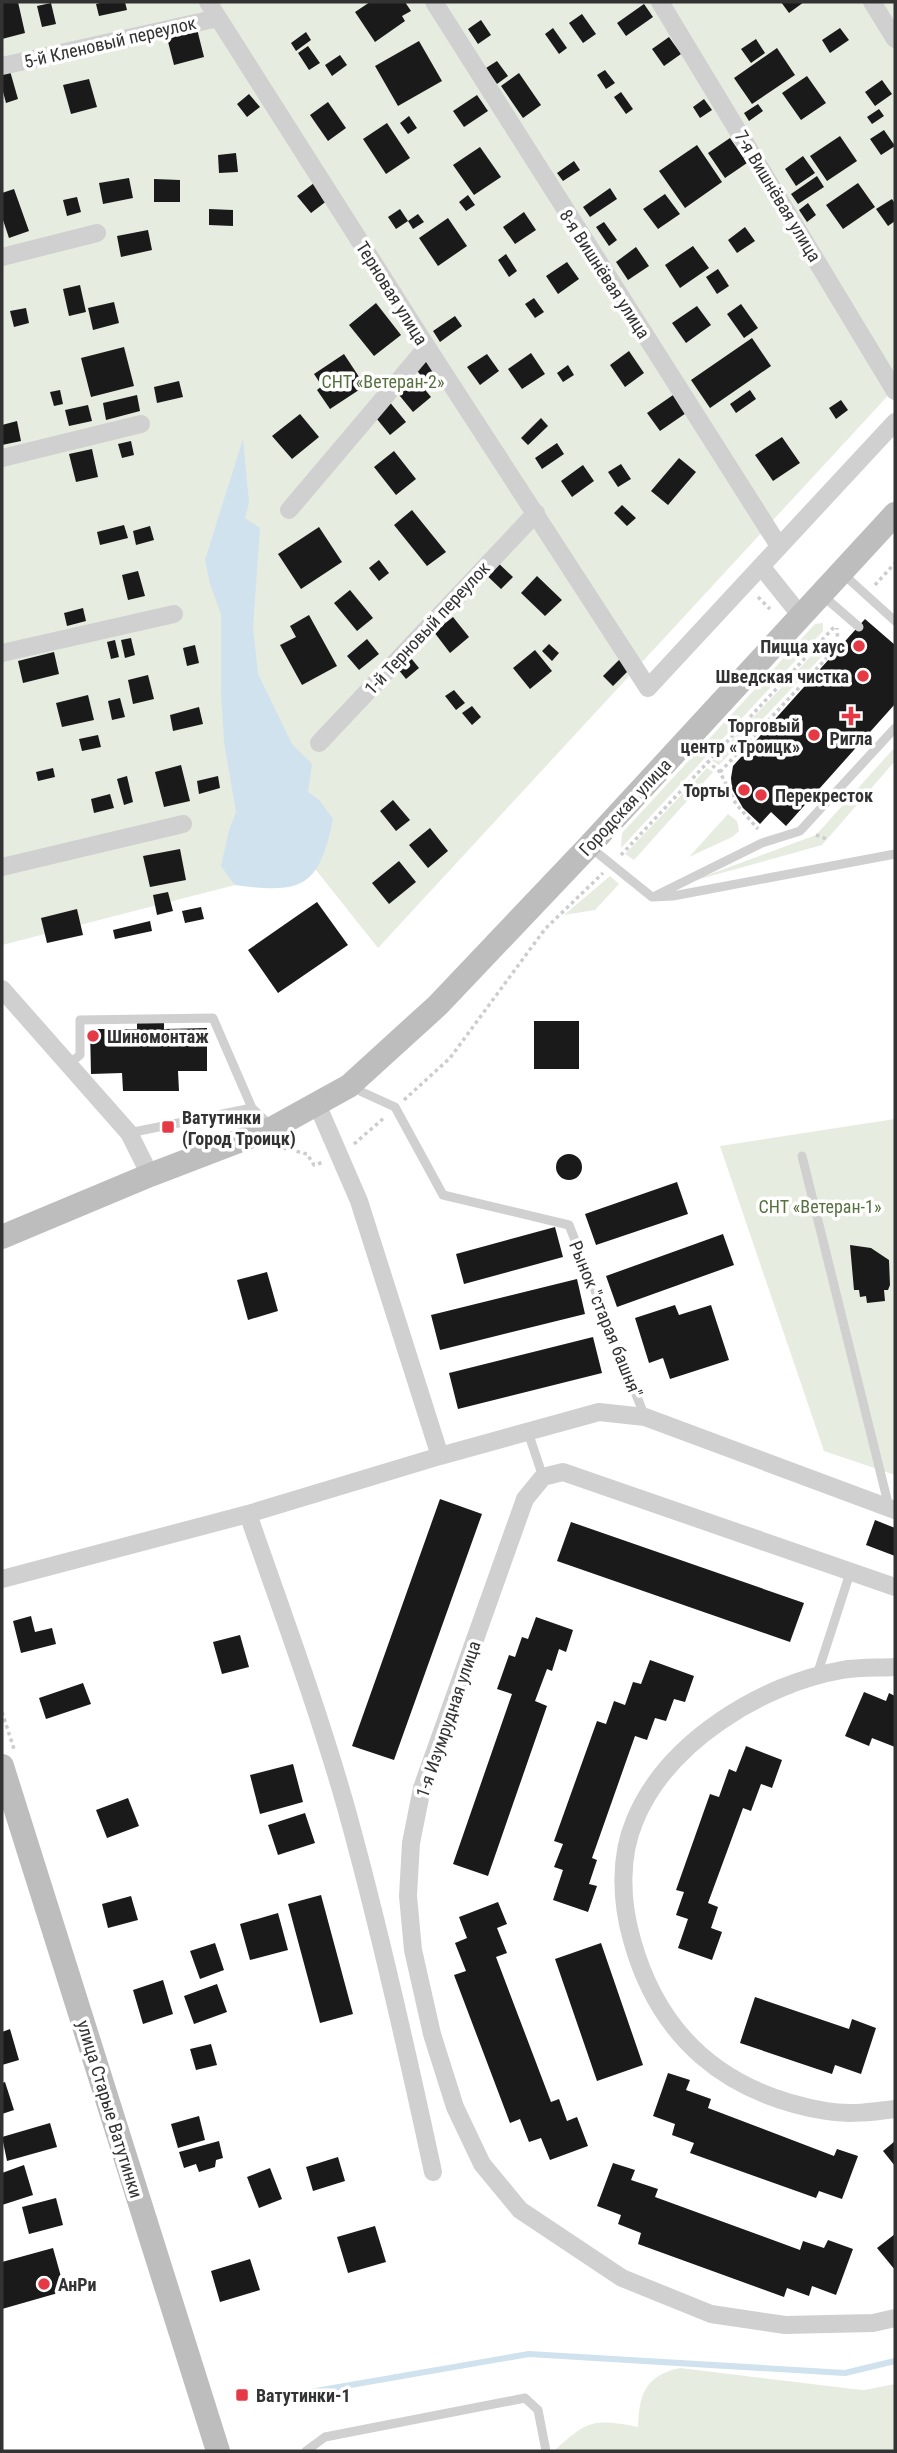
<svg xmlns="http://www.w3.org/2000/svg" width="897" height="2453" viewBox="0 0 897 2453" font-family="'Roboto Condensed',sans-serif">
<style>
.green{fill:#e6ecdf}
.water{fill:#cfe2ee}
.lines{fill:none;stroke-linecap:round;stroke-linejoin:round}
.stream{stroke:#cfe2ee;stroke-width:6}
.building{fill:#1a1a1a}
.path{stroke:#cdcdcd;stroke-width:3.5;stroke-dasharray:3.5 3.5;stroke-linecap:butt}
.lane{stroke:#d0d0d0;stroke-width:9}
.street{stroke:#d0d0d0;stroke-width:18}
.secondary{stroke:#bdbdbd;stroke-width:24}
.poi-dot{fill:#e63946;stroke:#fff;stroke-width:2.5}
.labels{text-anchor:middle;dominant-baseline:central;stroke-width:7;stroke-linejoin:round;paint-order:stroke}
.street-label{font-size:18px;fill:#333;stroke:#fff}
.park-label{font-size:18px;fill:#56703f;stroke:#fff}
.poi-label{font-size:18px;font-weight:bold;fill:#333;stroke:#fff;text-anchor:start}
</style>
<rect width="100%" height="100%" fill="#fff"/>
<path class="green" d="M2,2H895V388L378,948L316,870L235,885L2,945Z
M823,623V631L621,848L622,833L815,624Z
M824,642L829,649L719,765L712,761Z
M895,747V761L822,845L689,882L816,835Z
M707,768L713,772L634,860L625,854Z
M728,814L737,821L739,831L732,837L689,857Z
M610,876L619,884L595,910L564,915Z
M895,1119V1475L824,1451L720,1146Z
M680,2368L853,2389L864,2390L895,2384V2451H554C587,2421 592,2418 638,2427C639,2394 646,2375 680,2368Z"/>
<path class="water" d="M243,439L249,503L245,518L260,528L253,627L258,674L292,744L312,764L308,792L319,800L333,819C319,888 302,894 235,885L221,866L229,830L236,812L224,742L221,691V614L210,584L205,560Z"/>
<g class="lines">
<path class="stream" d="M270,2399L529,2354L845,2373L895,2361"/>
</g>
<path class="building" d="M2,2H18L25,33L2,39Z
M104,2H125L127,10L99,16L96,4Z
M370,2H405L411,11L402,16L405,21L375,42L355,12Z
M781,2H804L789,13Z
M51,3L56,24L42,27L37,6Z
M644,4L653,17L626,36L617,23Z
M582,14L596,34L583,43L569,23Z
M481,20L491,35L478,44L468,29Z
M196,25L204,57L174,65L166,34Z
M553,28L567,48L559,54L545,34Z
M840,28L849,40L830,53L822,40Z
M306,32L311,40L296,51L291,43Z
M669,37L681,54L664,66L652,49Z
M756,39L765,53L751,63L741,49Z
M419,41L442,81L398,106L375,66Z
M308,46L320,63L309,70L298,53Z
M777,48L795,75L752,104L734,78Z
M340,55L347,65L332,76L325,65Z
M497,61L508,76L497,84L486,68Z
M605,70L615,83L606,89L597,75Z
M10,71L18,99L6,103L2,88V73Z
M519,73L541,105L523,118L501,86Z
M807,76L826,103L801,120L782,93Z
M89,79L97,107L71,114L63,85Z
M882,80L892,94L875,106L865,92Z
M621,92L633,109L626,114L614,97Z
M249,94L260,107L247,117L237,104Z
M477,95L488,111L464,127L453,111Z
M704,99L712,110L700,118L693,107Z
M328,102L346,128L328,141L310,115Z
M758,104L763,111L749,121L744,113Z
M879,109L884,116L872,124L867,117Z
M409,116L417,128L408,134L400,123Z
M387,123L410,158L386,174L363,139Z
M884,130L895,146L881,155L870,139Z
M840,136L857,161L827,181L810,156Z
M730,138L747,163L725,178L708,153Z
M697,145L722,182L685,208L659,171Z
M480,147L501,177L474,195L453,165Z
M236,153L238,172L219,173L218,155Z
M803,156L815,173L796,186L785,169Z
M574,161L580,170L563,181L557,173Z
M817,176L824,187L798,204L791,194Z
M129,178L133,198L103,204L99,183Z
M154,179L180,180V202H154Z
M314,183L328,200L311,213L297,196Z
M858,183L875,207L843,229L826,205Z
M610,188L617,199L590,217L583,207Z
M14,189L29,231L9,238L2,217V193Z
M665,194L680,214L658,229L643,209Z
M468,195L475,205L466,211L459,202Z
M77,197L81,212L67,216L63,200Z
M892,199L895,204V221L888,226L876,209Z
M808,203L816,215L807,222L799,210Z
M209,209L233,210V226L209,225Z
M400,209L408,221L418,214L424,222L413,229L408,221L396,229L388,217Z
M524,212L536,230L515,244L503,227Z
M448,218L467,246L438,266L419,238Z
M604,222L617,240L609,246L596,227Z
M745,227L755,241L737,253L728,240Z
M148,230L152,250L121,257L117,236Z
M693,246L709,268L680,288L665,265Z
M636,247L649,266L628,280L616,262Z
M506,254L517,271L509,277L498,260Z
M567,262L579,279L558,294L546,276Z
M718,269L729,286L717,294L706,277Z
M80,285L86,312L69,316L63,289Z
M534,298L544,312L535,318L525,304Z
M114,302L119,323L93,330L88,308Z
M376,303L401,335L374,356L349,325Z
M741,304L758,328L744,338L727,314Z
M697,306L711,325L686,343L672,323Z
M26,308L29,323L14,327L10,311Z
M455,316L462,326L440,342L433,331Z
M752,338L771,366L710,408L691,380Z
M124,347L134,386L91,397L81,358Z
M629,351L644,373L625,387L610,365Z
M531,353L545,374L522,389L508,369Z
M344,354L365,386L330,409L317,390L322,386L314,374Z
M487,354L499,371L480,385L467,367Z
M427,358L442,376L429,386L415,368Z
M568,365L574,375L563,382L557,373Z
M413,375L431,397L413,412L395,390Z
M179,381L183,397L157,403L154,387Z
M60,390L63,404L54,406L50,392Z
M750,390L756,399L736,413L730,404Z
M676,393L689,411L660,431L647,413Z
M137,395L140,411L106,420L103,403Z
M388,400L406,422L390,435L372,413Z
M841,400L848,410L836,419L829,408Z
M88,405L92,421L69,426L65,410Z
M300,414L319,437L292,459L272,436Z
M541,418L548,426L528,445L521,438Z
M17,421L21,441L2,445V425Z
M782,437L800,463L773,481L755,455Z
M131,441L134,455L122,458L118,444Z
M557,443L564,454L542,469L535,458Z
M92,449L98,477L76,482L69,454Z
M394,451L416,479L396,495L374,467Z
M679,458L696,472L668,505L651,491Z
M621,464L631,479L618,487L608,472Z
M583,465L594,481L572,497L561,481Z
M622,505L636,518L627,526L614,513Z
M412,510L446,552L427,566L394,525Z
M124,525L128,538L100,545L97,532Z
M150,526L154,540L136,545L133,531Z
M319,527L342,562L301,589L278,554Z
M493,558L513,577L501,589L481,570Z
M379,560L389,573L379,581L369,568Z
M138,571L145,596L128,600L122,575Z
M537,576L562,600L545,616L521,593Z
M350,590L373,618L357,631L334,603Z
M83,608L86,621L67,626L64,613Z
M309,615L337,666L302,685L280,645L296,637L290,626Z
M453,617L469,637L450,653L434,632Z
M865,619L895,645V704L786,826L771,812L760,824L743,808L732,789L731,778L733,766Z
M131,638L135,655L125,658L121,640Z
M367,639L379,654L359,670L347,656Z
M115,640L119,657L111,659L107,642Z
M549,644L559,653L552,661L542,651Z
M195,645L199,663L187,666L183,648Z
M535,650L552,671L530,689L513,668Z
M54,652L59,674L23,683L18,661Z
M406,652L419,668L406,679L393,663Z
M621,658L631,668L613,686L603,676Z
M148,675L154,699L133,704L128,680Z
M454,690L465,703L456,710L445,696Z
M88,695L94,720L62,727L56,703Z
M120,698L125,717L112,720L108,701Z
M472,706L481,717L472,725L462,713Z
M199,707L203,724L173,731L170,715Z
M98,735L101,747L82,751L79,739Z
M181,765L190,801L164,807L155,772Z
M53,768L55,777L38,781L36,772Z
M127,776L133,802L124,805L117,779Z
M218,776L220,788L199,794L197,781Z
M110,794L114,808L94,813L91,799Z
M393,800L410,820L396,831L380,811Z
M430,828L448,851L428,868L409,845Z
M180,849L186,880L150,887L143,856Z
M399,861L416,882L389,904L372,883Z
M168,892L173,911L157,915L153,895Z
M317,902L348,945L278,993L248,950Z
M201,907L204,919L185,923L182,911Z
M77,909L83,935L47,943L41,918Z
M150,921L152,931L115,939L113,930Z
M137,1021H164V1029L207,1028V1071H178L179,1091H123L122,1073L91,1074L90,1029H137Z
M534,1021H579V1069H534Z
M556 1167a13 13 0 1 1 26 0a13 13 0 1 1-26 0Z
M677,1182L688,1214L596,1245L585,1214Z
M555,1227L563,1257L464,1284L456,1254Z
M723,1234L734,1265L617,1307L606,1276Z
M850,1245L871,1248L889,1260L890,1285L888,1290H884L885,1301L867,1303L866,1296L860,1297L859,1290H854Z
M267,1272L278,1311L248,1320L237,1280Z
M577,1279L585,1314L440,1350L431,1315Z
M675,1305L679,1315L711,1305L729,1360L670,1379L663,1358L649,1363L635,1318Z
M593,1337L602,1373L458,1409L449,1373Z
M440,1499L482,1514L394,1760L352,1746Z
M875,1520L895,1528V1556L866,1545Z
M571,1522L804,1603L790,1642L557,1561Z
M31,1616L35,1632L52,1628L56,1644L21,1653L13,1621Z
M536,1617L573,1630L566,1652L559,1649L552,1671L547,1669L535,1701L547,1706L488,1876L453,1864L512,1694L497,1689L509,1655L515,1657L522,1637L528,1639Z
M240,1635L249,1667L222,1674L213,1642Z
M650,1660L694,1676L685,1702L674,1699L666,1721L655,1718L647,1740L635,1736L592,1858L597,1860L589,1884L597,1886L588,1912L553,1900L563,1870L554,1867L563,1844L554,1841L597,1721L606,1724L614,1701L625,1705L633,1682L641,1684Z
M83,1683L91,1704L46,1719L39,1698Z
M864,1692L886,1701L889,1693L895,1696V1747L872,1738L869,1746L845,1736Z
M746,1746L782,1760L772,1788L761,1784L751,1811L743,1808L708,1903L718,1907L711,1928L722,1932L712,1960L678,1948L688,1919L676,1915L684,1892L676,1890L710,1794L719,1797L729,1769L736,1772Z
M293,1764L303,1802L260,1814L250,1775Z
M128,1798L139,1826L107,1838L96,1810Z
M305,1813L315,1843L278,1855L268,1825Z
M321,1895L353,2014L320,2023L288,1904Z
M131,1896L138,1920L108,1928L102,1904Z
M498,1902L507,1924L497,1928L507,1953L496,1957L551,2102L559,2099L567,2121L577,2117L588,2146L550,2160L541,2138L529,2142L520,2119L510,2123L454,1975L466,1971L455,1943L467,1938L459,1917Z
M278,1913L288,1950L250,1960L240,1924Z
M215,1943L224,1970L200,1979L190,1951Z
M601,1943L643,2065L597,2081L555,1959Z
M163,1980L173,2014L143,2024L133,1990Z
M217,1984L227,2012L194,2024L184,1996Z
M755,1997L849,2029L852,2019L876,2028L861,2074L835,2065L832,2074L740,2043Z
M10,2029L19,2060L2,2065V2032Z
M211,2044L217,2065L196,2070L190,2049Z
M668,2073L690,2080L686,2090L711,2099L708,2108L834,2156L837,2149L858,2156L842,2199L819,2191L816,2198L690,2153L694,2143L672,2135L675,2124L653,2116Z
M5,2082L14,2110L2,2114V2083Z
M199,2116L205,2140L178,2148L171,2124Z
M50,2123L57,2147L7,2161L2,2137Z
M219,2141L223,2158L216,2160L215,2167L199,2172L196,2164L184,2168L179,2152Z
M895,2141V2166L883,2151Z
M338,2157L345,2181L313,2191L306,2167Z
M613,2163L635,2170L631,2180L658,2189L655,2197L800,2250L803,2241L824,2248L828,2240L853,2249L836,2295L812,2286L809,2296L787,2288L784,2297L638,2244L641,2233L618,2224L621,2215L597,2206Z
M24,2165L33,2195L2,2205V2173Z
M270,2168L282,2199L259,2208L247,2177Z
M56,2198L63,2225L29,2234L22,2207Z
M375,2226L386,2262L348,2273L337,2237Z
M895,2234V2270L877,2248Z
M53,2248L65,2291L2,2309V2262Z
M250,2259L260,2290L220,2302L211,2271Z"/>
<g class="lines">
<path class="path" d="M875,585L895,563
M758,597L770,609
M707,761L720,772L736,804L758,829
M720,772L838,646L837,628
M816,835L827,839
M621,855L836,625
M404,1100L450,1058L545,929L603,873
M354,1144L385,1117
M283,1148L307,1154L314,1165L324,1162
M2,1712L14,1749"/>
<path class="lane" d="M842,573L895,621
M822,595L859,627
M590,847L652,897L673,896L895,854
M655,896L762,843L800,831L895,728
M70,1063L80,1055V1020L213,1018L252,1108L272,1127
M351,1087L395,1107L443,1195L569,1225L645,1417
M129,1133L252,1108
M802,1156L889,1507
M528,1432L543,1477
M817,1675L850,1573
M306,2451L325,2437L525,2398L538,2410L546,2451"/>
<path class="street" d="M208,2L427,347L648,688L895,422
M434,2L779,546
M660,2L895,391
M872,2L895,39
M2,66L218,18
M2,257L97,233
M2,458L141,424
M289,510L427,347
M761,566L801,616
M2,653L174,614
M319,743L536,513
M2,867L183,824
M2,989L129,1133L150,1175
M317,1104L359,1201L440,1456
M248,1514C282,1612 319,1711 347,1811C380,1930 407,2051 433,2172
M2,1579L248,1514L440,1456L599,1412L645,1417L895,1510
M895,1587L563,1472L543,1477L525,1499L422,1788L411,1843L408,1896L413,1950L432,2034L455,2107L482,2164L520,2210L622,2278L711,2314L785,2325L873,2323L895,2318
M895,1667C878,1668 859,1667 842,1670C762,1684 667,1742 635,1820C619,1857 621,1902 632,1940C659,2038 726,2094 826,2111C849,2115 873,2112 895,2109"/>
<path class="secondary" d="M2,1237L150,1175L273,1128L349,1086L438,1005L589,846L895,514
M2,1766L218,2451"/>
</g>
<g class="poi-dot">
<circle cx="859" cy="646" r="7"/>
<circle cx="863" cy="676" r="7"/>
<path d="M847.5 705.5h7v7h7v7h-7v7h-7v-7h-7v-7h7z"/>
<circle cx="814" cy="735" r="7"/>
<circle cx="744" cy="790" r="7"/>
<circle cx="761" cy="795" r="7"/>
<circle cx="93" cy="1036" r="7"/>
<rect x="161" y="1120" width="14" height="14" rx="3.5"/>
<circle cx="44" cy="2284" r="7"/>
<rect x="235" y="2388" width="14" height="14" rx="3.5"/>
</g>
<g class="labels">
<g class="street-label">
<text transform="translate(110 42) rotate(-13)">5-й Кленовый переулок</text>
<text transform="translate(778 196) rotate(59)">7-я Вишнёвая улица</text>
<text transform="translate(605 274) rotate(57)">8-я Вишнёвая улица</text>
<text transform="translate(392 293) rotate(58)">Терновая улица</text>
<text transform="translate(427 628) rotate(-47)">1-й Терновый переулок</text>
<text transform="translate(625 807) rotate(-47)">Городская улица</text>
<text transform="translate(606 1319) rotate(68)">Рынок "старая башня"</text>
<text transform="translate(448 1719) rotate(-71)">1-я Изумрудная улица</text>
<text transform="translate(110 2109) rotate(73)">улица Старые Ватутинки</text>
</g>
<g class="park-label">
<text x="383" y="381">СНТ «Ветеран-2»</text>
<text x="820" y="1206">СНТ «Ветеран-1»</text>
</g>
<g class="poi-label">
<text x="845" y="646" text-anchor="end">Пицца хаус</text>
<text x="849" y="676" text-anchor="end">Шведская чистка</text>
<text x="800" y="725" text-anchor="end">Торговый<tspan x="800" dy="21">центр «Троицк»</tspan></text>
<text x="851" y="738" text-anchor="middle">Ригла</text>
<text x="730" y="790" text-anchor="end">Торты</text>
<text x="775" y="795">Перекресток</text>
<text x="107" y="1036">Шиномонтаж</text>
<text x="182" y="1117">Ватутинки<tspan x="182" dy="21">(Город Троицк)</tspan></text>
<text x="58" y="2284">АнРи</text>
<text x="256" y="2395">Ватутинки-1</text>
</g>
</g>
<rect width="897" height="2453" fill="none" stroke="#333333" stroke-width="7"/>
</svg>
